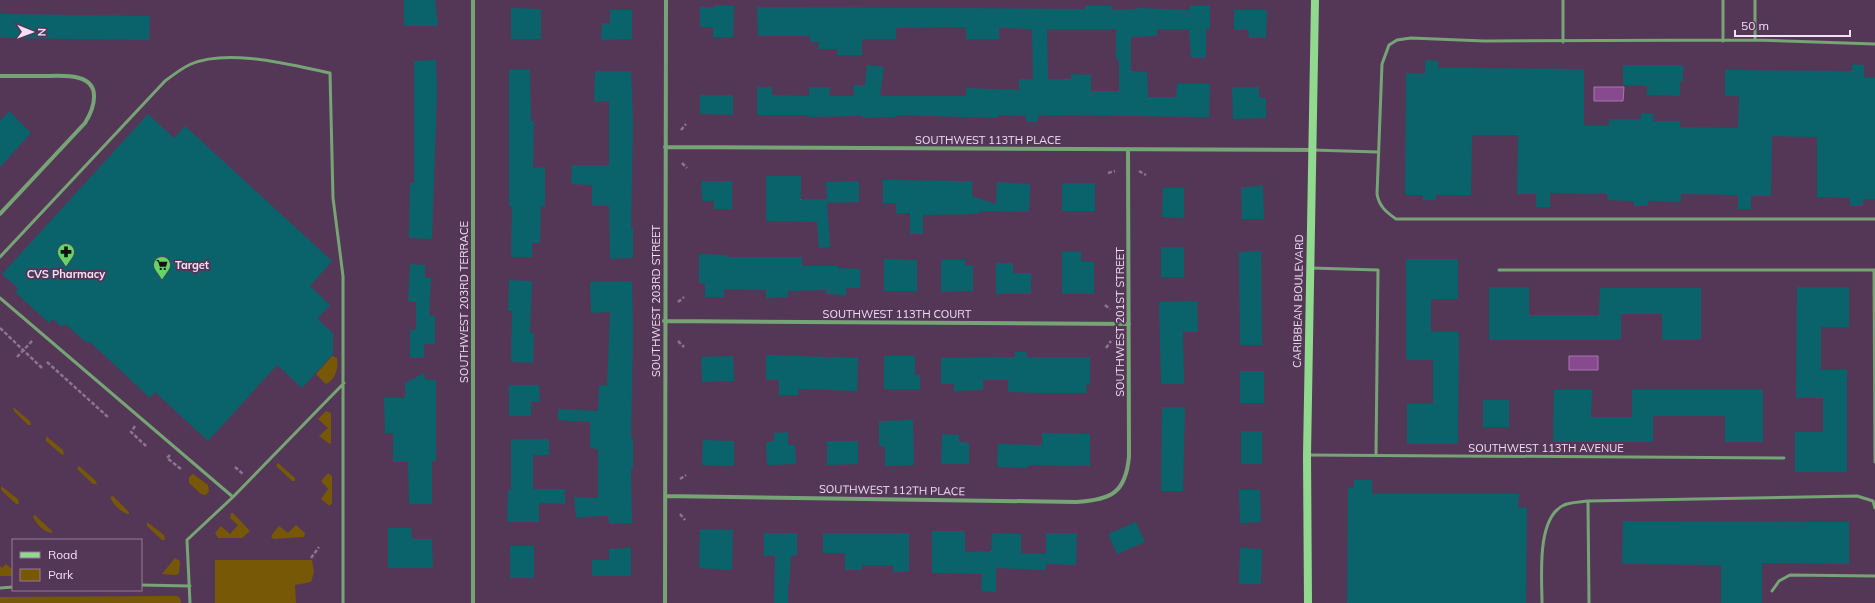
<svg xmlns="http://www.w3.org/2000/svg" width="1875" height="603" viewBox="0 0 1875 603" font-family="Mulish,sans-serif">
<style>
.green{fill:#775806}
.water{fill:#884a8e;stroke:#a877ad}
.building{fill:#0a636a;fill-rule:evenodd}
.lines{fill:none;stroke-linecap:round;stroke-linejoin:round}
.path{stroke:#8d7490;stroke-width:2.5;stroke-dasharray:4 2;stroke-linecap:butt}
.lane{stroke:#76a475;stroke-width:3}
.street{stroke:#76a475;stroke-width:4}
.secondary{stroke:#90d98f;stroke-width:8}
.labels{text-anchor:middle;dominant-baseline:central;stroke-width:4;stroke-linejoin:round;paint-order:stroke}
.street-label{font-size:11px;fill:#f2e0f4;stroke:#543757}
.poi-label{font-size:11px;font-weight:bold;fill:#f2e0f4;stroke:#543757;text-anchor:start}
</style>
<rect width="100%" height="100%" fill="#543757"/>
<path class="green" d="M332,356L337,358C339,368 335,380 326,384L316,374Z
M13,407L30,421L31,425H28L14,411Z
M326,411L331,413V442L330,444L319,436L328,428L318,419Z
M46,436L63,450L64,455L61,454L46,441Z
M278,463L295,478V481H292L276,466Z
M79,466L95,480L97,484H93L79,471L77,468Z
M328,473L332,476V503L330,506L321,499L328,489L321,481Z
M193,474L208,485L209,491L206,495L201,494L189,483V477Z
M1,486L18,499L19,504H16L1,490Z
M113,496L129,512V514C122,514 112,503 110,497Z
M231,513H233L250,531L242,538H218L215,533L221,526L230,534L238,525L230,518Z
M35,515L52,531V533C45,533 34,522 33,516Z
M147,522L164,535L165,540H162L147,526Z
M296,525L305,533L304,537L273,539L271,536L279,526L288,533Z
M175,558L180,561L179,573L177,575L162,574Z
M215,560H312L314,572L311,582L295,585L296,603H215Z
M6,564L13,570L12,576H0V566L2,568Z
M177,596L180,598L181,603H0V597Z"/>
<path class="water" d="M1594,87H1624L1623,101H1594Z
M1569,356H1598V370H1569Z"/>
<path class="building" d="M404,0H435L438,26H404Z
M714,5L734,6L733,37H713V27H700V7H714Z
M1085,6H1111V10L1137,9V8L1190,10V6H1210V29H1206V58H1191L1189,29H1157V36L1131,37V71L1147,72L1148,97H1176L1177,84H1210L1209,117L1051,115L1038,116V122H1026V116L999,115L998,118L895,115V117L862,118V116L809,117V115H757V87H772V95L809,96V87H830L829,96H854L853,85H865L867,65L884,67L880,96H966V88L1019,90V79H1033L1032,29L999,28V39H966V27L896,28V39H862V55H837V49H818L819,42H810V36H758L757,7L1085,9ZM1047,29H1116V60H1119V91H1091V75L1071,74V79H1048Z
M511,8L541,9V39H511Z
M610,10H632V39L601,40L602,23H610Z
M1234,10H1267L1266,38H1249L1248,30H1234Z
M0,14L150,16L149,40L0,38Z
M436,60L437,90L432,239L409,238L410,183H414V61Z
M1425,60L1438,61V68L1584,69V126H1609V119H1641V114H1654L1653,121H1680V127L1738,128L1739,96H1725V70L1852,71V64L1864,65V78H1875V199H1863V206H1850V198L1817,197V137L1772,136L1771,196H1751V209H1738V195L1681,194V202L1648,201V206H1634V201L1607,200V194L1550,193V207H1536V194H1517L1518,135H1472L1471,195H1436V200H1423V195H1405L1406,73L1425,74Z
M1623,65H1683V81H1680V96L1647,95V86L1623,85Z
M509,70H530L531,121H534L533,168L545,167V206H541L540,243H532V257H511L512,206H509Z
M595,71H631L633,122L631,228H633V258L610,259L609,206H592V185L571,184L572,165H609V101L594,102Z
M1232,87H1259V98H1266V118L1233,119Z
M700,95H733V115L700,114Z
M9,111L31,133L0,167V121Z
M148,114L174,138L185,126L332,261L310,286L330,305L317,319L333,333V354L302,388L277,365L208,441L155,392L150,398L89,341L87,343L65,324L62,327L53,319L49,323L15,292L18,288L2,274Z
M766,176H801V199H827L826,182L859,181V202L827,203L830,247L819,248L817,222L766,221Z
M883,180L972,181V196L996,204L997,182L1030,184L1029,212L980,211V214L923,215V234H910V213H896V203H883Z
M701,181H732V209H714V201H702Z
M1062,183H1095V211H1062Z
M1263,186L1264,219H1242L1241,187Z
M1163,188H1184V218L1162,217Z
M1161,247H1184V277H1161Z
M1261,251L1262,345H1240L1239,252Z
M1062,252H1081V262H1094V294H1062Z
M699,254L728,255V257H802V266H838V268L860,269V288H846V295L826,294V290L788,291V297L766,298V290L724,289V297H705V284H699Z
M884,259L917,260V291H884Z
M1406,259H1458V299H1431V332H1459L1458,444H1407V404H1433V360H1406Z
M941,260H965V265L973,266V291L941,292Z
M996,263H1013V273H1031V294H996Z
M410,264L425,265V278H431L429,316H435V344H424V358H410V330H416V302L408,301Z
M509,280L532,281L530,333H534L533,363L511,362L512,311H508Z
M632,281L633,332L631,438H633V469H631L632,523L609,524L608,516L576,517L574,497L598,498V450L590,447V422L558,420V409L598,411L599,386H607L610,312L591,313L590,282Z
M1489,287H1529V315H1599L1600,288H1701V340H1662V314H1621V340H1489Z
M1797,287H1849V327H1821V370H1847V472H1795V432H1823V398H1796Z
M1197,301L1198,332H1183L1184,384H1161L1159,302Z
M1015,352H1027V357H1090V385H1086V393H1044L1008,392V380H983V390L954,391V384H941V358L1015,357Z
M766,355L858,358L857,391L798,389V395H779V380H766Z
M733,356L734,381L702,382L701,357Z
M884,356H915V375H920V389H884Z
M1240,371H1264V403H1240Z
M424,373L425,380H436V461H432V504H409L408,462H393V433H385L384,398H405V383Z
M509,385H539L540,402H531V416H509Z
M1554,390H1592L1591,417H1632V390H1763V442H1725V416H1653V442H1553Z
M1483,400H1509V427H1483Z
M1162,407H1185L1183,491H1161Z
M913,420L914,465L885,466V447L879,445V421Z
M1241,431H1262V464H1241Z
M788,432V445H795L796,464L767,465L766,442L774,441V433Z
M1042,433L1090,434V466L1028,465V468L997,467L998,444L1042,445Z
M942,434L959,435V442L969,443V464H941Z
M511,439H549V455H533V489H565V504L539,503V522H507L508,490H511Z
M703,440L734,441V466L702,465Z
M827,441H858V464L827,465Z
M1354,480H1372V494H1519L1518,508H1527L1526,603H1347L1348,488L1354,487Z
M1239,490H1260L1261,522L1240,523Z
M1623,521L1849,522V564L1762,563V603H1721V565L1622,564Z
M1136,522L1145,542L1117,554L1108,534Z
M388,528H411L412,539H432L433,568H388Z
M700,529L733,530L732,570L699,568Z
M932,531H965V552L991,551L992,533L1021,534V553L1046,554V533H1077L1076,565L1046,564V570L996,568V592L981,591L982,574L932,573Z
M764,533H797V556H791L789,586H788V603H774L775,556H764Z
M823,533H909V572H893V565H862V570H845V553H823Z
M510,546H534V578H510Z
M631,548V576H592V560H609V549Z
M1240,548L1262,549L1261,584H1239Z"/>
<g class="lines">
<path class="path" d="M681,130L686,124
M682,163L687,168
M1139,171L1146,175
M1108,173L1115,171
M678,302L684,297
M1105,305L1110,309
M0,328L42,368
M678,341L684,347
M1106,348L1111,341
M17,357L33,340
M47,362L109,418
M135,426L131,432L146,446
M170,455L167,458L182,470
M235,467L243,474
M680,479L686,475
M680,514L685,520
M311,558L319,547"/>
<path class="lane" d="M1755,40V0
M1723,41V0
M1563,42V0
M1875,44L1755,40L1484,41L1411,38L1397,40L1389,45L1382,64L1377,194C1379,206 1386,212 1396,219H1875
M1312,150L1378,152
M0,257L165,81C173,75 182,68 191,64C228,48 291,65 330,73L333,198L343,276V603
M1311,268L1378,270L1376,455
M1499,270H1875
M1874,270L1875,462
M0,298L233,497
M1307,455L1784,458
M1588,501L1589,603
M141,585L190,586
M0,588L13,587
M1772,591L1779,581L1790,575L1875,576
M190,603L187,540L233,497L344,383
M1542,603C1542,577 1536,518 1564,505C1571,502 1581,502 1588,501L1857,496L1873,501L1875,508"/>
<path class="street" d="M473,0V603
M0,76C15,76 29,76 44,76C61,76 95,72 94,97C94,107 90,115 85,123L0,214
M665,147L1312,150
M664,321L1129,324
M665,496L1076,502C1111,500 1126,493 1129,456L1128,150
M665,603L666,0"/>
<path class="secondary" d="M1308,603L1307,455L1315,0"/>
</g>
<defs>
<symbol id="pharmacy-pin" viewBox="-11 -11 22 30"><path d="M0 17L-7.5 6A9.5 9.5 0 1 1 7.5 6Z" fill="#65d467" stroke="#543757"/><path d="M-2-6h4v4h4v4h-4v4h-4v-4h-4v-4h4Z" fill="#111"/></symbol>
<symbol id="supermarket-pin" viewBox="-11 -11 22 30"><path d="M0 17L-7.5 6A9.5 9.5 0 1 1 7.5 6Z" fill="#65d467" stroke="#543757"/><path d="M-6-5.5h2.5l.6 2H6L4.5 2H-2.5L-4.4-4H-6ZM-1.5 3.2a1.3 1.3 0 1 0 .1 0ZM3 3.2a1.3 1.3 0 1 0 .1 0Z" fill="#111"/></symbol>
</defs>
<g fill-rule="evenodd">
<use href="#pharmacy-pin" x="56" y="242" width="20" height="27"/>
<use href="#supermarket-pin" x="152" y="255" width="20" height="27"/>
</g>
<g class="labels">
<g class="street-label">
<text x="988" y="140">SOUTHWEST 113TH PLACE</text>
<text transform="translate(656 301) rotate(-90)">SOUTHWEST 203RD STREET</text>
<text transform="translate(1298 301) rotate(-89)">CARIBBEAN BOULEVARD</text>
<text transform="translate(464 302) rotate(-90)">SOUTHWEST 203RD TERRACE</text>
<text x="897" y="314">SOUTHWEST 113TH COURT</text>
<text transform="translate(1120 322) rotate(-90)">SOUTHWEST 201ST STREET</text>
<text x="1546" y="448">SOUTHWEST 113TH AVENUE</text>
<text transform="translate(892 490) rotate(1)">SOUTHWEST 112TH PLACE</text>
</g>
<g class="poi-label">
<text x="175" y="265">Target</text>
<text x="66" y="274" text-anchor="middle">CVS Pharmacy</text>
</g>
</g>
<rect x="12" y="539" width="130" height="52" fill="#543757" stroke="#937b96"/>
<rect x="20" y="552" width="20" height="6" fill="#90d98f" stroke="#937b96"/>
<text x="48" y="559" font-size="12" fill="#f2e0f4">Road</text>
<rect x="20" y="569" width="20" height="12" fill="#775806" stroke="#937b96"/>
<text x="48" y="579" font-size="12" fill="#f2e0f4">Park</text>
<g transform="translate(32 32) rotate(91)" stroke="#543757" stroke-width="3" paint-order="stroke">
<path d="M0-3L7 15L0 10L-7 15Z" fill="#f2e0f4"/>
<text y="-6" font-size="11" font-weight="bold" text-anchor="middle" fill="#f2e0f4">N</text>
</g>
<path d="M1735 30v6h115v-6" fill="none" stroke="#f2e0f4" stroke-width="2"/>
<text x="1741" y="30" font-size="12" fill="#f2e0f4" stroke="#543757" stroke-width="3" paint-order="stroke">50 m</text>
</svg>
